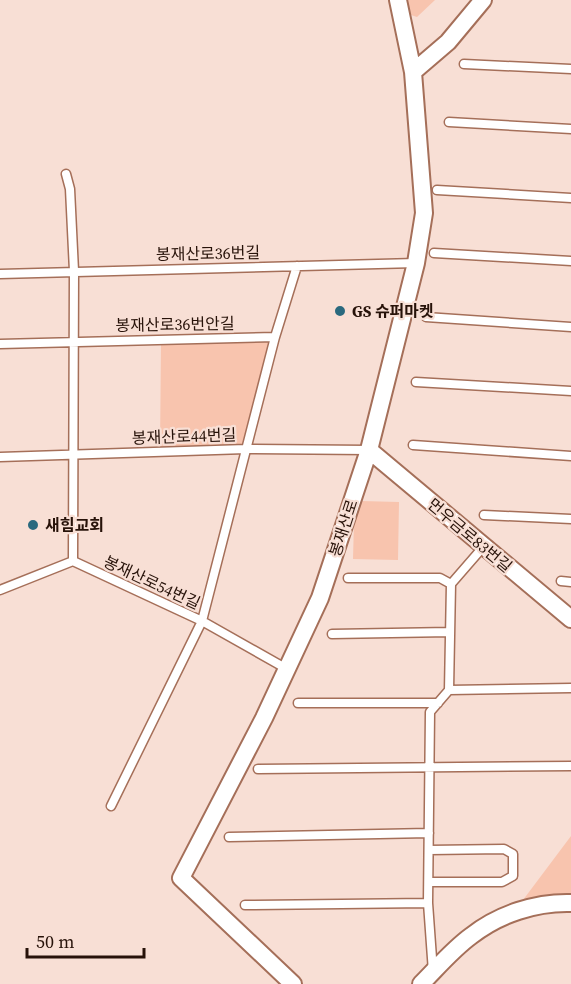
<svg xmlns="http://www.w3.org/2000/svg" width="571" height="984" viewBox="0 0 571 984" font-family="'Source Serif 4','Noto Sans KR',serif">
<style>
.green{fill:#f8c4ae}
.lines{fill:none;stroke-linecap:round;stroke-linejoin:round}
.lane-casing{stroke:#a56f59;stroke-width:11}
.street-casing{stroke:#a56f59;stroke-width:20}
.lane{stroke:#fff;stroke-width:8}
.street{stroke:#fff;stroke-width:16}
.poi-dot{fill:#2a697e;stroke:#f8dfd5;stroke-width:2}
.labels{text-anchor:middle;dominant-baseline:central;stroke-width:4.5;stroke-linejoin:round;paint-order:stroke}
.street-label{font-size:16px;fill:#271209;stroke:#f8dfd5}
.poi-label{font-size:16px;font-weight:bold;fill:#271209;stroke:#f8dfd5;text-anchor:start}
</style>
<rect width="100%" height="100%" fill="#f8dfd5"/>
<path class="green" d="M407,0H435L417,17L408,14Z
M241,340L269,342L244,445L160,448L161,343Z
M361,501L399,502L398,560L353,559L354,522Z
M571,836V903L514,912Z"/>
<g class="lines">
<defs>
<path id="lane" d="M464,64L571,69
M449,122L571,129
M66,174L70,189L74,271L73,561
M437,190L571,198
M434,253L571,261
M0,274L416,263
M426,317L571,327
M0,344L275,337
M416,382L571,391
M413,445L571,456
M0,457L246,449L369,450
M484,515L571,519
M348,578H440L451,584L449,690L430,712L428,903L433,972
M561,581L571,582
M451,584L484,546
M0,590L73,561L202,621L287,669
M332,634L450,632
M449,690L571,688
M298,703H438
M258,769L571,766
M111,806L202,621L275,337L297,266
M229,837L429,833
M429,882H502L513,876V854L504,849L429,850
M245,905L428,903"/>
<path id="street" d="M413,72L448,42L483,0
M369,450L571,619
M293,984L181,878L264,718L320,598L369,450L416,263L424,213L413,72L398,0
M421,984C437,968 453,949 471,936C499,914 536,902 571,903"/>
</defs>
<use href="#lane" class="lane-casing"/>
<use href="#street" class="street-casing"/>
<use href="#lane" class="lane"/>
<use href="#street" class="street"/>
</g>
<g class="poi-dot">
<circle cx="340" cy="311" r="6"/>
<circle cx="33" cy="525" r="6"/>
</g>
<g class="labels">
<g class="street-label">
<text transform="translate(208 253) rotate(-1)">봉재산로36번길</text>
<text transform="translate(175 324) rotate(-1)">봉재산로36번안길</text>
<text transform="translate(184 436) rotate(-2)">봉재산로44번길</text>
<text transform="translate(343 528) rotate(-72)">봉재산로</text>
<text transform="translate(470 535) rotate(40)">먼우금로83번길</text>
<text transform="translate(152 582) rotate(25)">봉재산로54번길</text>
</g>
<g class="poi-label">
<text x="352" y="311">GS 슈퍼마켓</text>
<text x="45" y="525">새힘교회</text>
</g>
</g>
<path d="M27 948v9h117v-9" fill="none" stroke="#271209" stroke-width="3"/>
<text x="36" y="948" font-size="18" fill="#271209" stroke="#f8dfd5" stroke-width="4.5" paint-order="stroke">50 m</text>
</svg>
